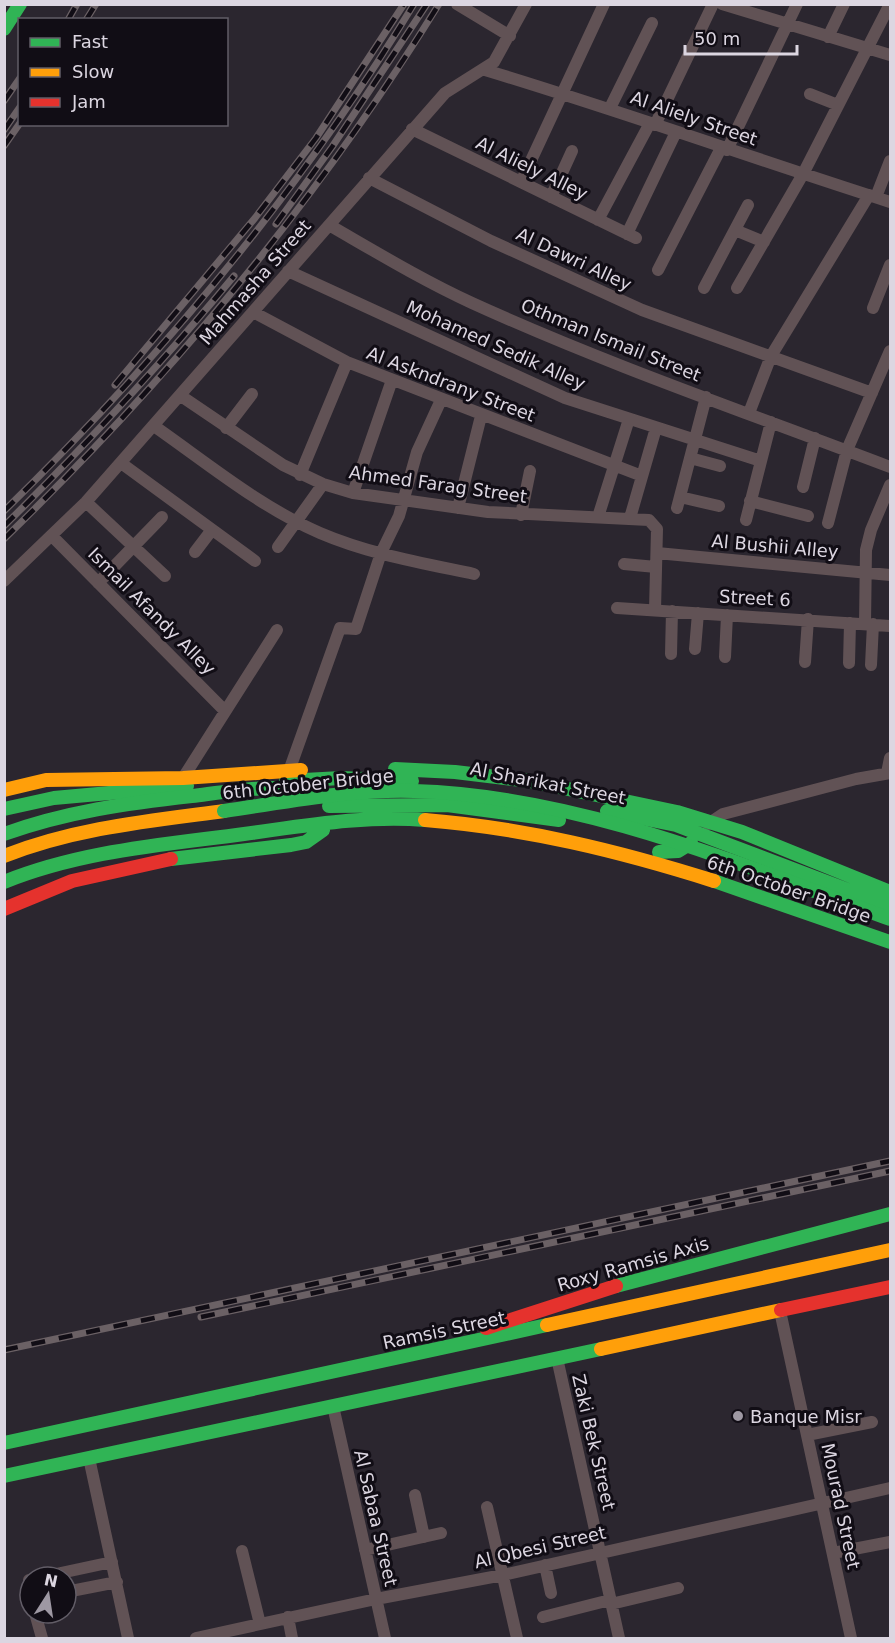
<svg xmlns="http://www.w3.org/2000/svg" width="895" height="1643" viewBox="0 0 895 1643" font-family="'DejaVu Sans',sans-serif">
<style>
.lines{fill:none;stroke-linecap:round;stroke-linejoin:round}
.street{stroke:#615255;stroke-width:12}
.fast{stroke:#30b455;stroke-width:14}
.slow{stroke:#ff9f0a;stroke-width:14}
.jam{stroke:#e5322d;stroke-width:14}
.rail-casing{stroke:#6b6165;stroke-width:7}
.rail{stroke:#110d15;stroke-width:4.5;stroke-dasharray:14;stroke-linecap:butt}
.fast-bridge{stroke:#30b455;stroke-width:14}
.poi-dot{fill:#9e98a3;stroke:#110d15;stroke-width:2}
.labels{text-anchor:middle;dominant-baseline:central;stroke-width:6;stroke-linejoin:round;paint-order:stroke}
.street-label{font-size:18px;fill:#dcd6e1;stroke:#110d15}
.poi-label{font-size:18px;fill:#dcd6e1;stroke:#110d15;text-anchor:start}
</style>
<rect width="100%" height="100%" fill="#2b262f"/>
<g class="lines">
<path class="street" d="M457,4L510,36
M722,4L890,55
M828,37L844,4
M485,70C621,111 755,159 890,202
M810,94L838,105
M610,108L652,23
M655,125L713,4
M412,129L636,238
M727,150L797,4
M369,178L491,241L642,310L872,393
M521,182L604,4
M551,197L572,151
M876,197L890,161
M598,220L650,123
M329,225C376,252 422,280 472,303C608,365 751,414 890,467
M735,230L764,242
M627,234L676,132
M658,270L721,148
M288,271L565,398L761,461
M704,288L748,205
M737,288L803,174L890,4
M873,308L890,265
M253,312L347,362L642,476
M181,396L283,465L323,484L353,493L488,512L649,520L657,529L655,610
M749,413L771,356L869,195
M154,426C207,463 260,507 320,533C369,554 422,563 474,574
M226,428L252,394
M690,458L720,466
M121,463L255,561
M300,475L347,362
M803,487L815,438
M353,493L392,380
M680,497L719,506
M750,501L808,516
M86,502L165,576
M458,508L481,416
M677,508L706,397
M521,515L530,471
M598,517L629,419
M630,518L656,428
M746,520L771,422
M828,523L847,450L890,351
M53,537L225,711
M278,547L323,484
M195,552L211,531
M657,553L890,575
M624,564L656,567
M4,581L86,502L445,93L494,62L526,4
M98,583L162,517
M617,608L890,626
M865,624L866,550L871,530L890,485
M695,649L698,613
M671,654L672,611
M725,657L727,615
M805,662L808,619
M849,663L850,623
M871,665L873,624
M289,771L340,628L356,629L381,553L399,516L417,452L441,400
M887,773L890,758
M183,778L277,630
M708,824L723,814L856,779L890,773
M780,1311L851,1638
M557,1358L619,1638
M333,1406L385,1638
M807,1435L872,1422
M89,1458L128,1638
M415,1495L424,1537
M487,1507L517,1638
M365,1550L441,1533
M242,1551L260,1624
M833,1553L890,1542
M545,1565L551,1593
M42,1577L112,1562
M29,1580H30
M66,1592L117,1582
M611,1604L678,1588
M35,1613L42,1638
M288,1617L292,1638
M543,1617L610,1600
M196,1638L376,1599L503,1575L890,1488"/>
<path class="fast" d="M4,29L20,4
M395,769L455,772L530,781L677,812L742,832L890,892
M286,781L341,778L412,781
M329,806L447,805L559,820
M4,809L54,798L187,786
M607,811L676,825L890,906
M659,852L678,851L691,843
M171,859L291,845L306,842L323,830
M714,881L890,942
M4,882C81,851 162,845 244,834C304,826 365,815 425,820
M616,1286L890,1214
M4,1443L547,1325
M4,1476L601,1349"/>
<path class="slow" d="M4,790L46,780L183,778L301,770
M425,820C525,828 619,851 714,881
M4,856C75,828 149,821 224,811
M547,1325L890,1250
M601,1349L781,1310"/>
<path class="jam" d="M4,909L72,881L171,859
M781,1310L890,1287
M486,1328L616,1286"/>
<defs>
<path id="rail" d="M68,20L77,4
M86,20L96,4
M4,101L20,78
M4,130L20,107
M4,146L20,123
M276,224L332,147L427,4
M115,385L255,218L316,138L404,4
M4,511C160,359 301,190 414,4
M4,526C85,446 162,363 234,276
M4,539C170,378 317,201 439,4
M201,1317L890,1171
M4,1350L890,1161"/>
</defs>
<use href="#rail" class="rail-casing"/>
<use href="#rail" class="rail"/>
<path class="fast-bridge" d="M224,811C287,802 350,789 414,791C580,796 736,863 890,919
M4,834C65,812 128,803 192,796C232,791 271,784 311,791"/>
</g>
<circle class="poi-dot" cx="738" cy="1416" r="6"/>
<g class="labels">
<g class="street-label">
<text transform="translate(694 118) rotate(19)">Al Aliely Street</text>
<text transform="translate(532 168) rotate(26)">Al Aliely Alley</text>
<text transform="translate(574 259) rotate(25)">Al Dawri Alley</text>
<text transform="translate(255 282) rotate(-49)">Mahmasha Street</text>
<text transform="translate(611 340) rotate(22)">Othman Ismail Street</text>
<text transform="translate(496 345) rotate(24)">Mohamed Sedik Alley</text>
<text transform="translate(451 384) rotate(21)">Al Askndrany Street</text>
<text transform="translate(438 484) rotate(8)">Ahmed Farag Street</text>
<text transform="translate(775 546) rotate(5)">Al Bushii Alley</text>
<text transform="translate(755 598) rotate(3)">Street 6</text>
<text transform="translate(152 611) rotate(45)">Ismail Afandy Alley</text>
<text transform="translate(548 783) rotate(11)">Al Sharikat Street</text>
<text transform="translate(308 784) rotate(-6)">6th October Bridge</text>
<text transform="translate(789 889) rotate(19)">6th October Bridge</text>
<text transform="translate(633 1264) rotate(-16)">Roxy Ramsis Axis</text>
<text transform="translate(444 1330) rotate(-12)">Ramsis Street</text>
<text transform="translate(594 1442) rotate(77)">Zaki Bek Street</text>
<text transform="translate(841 1506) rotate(78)">Mourad Street</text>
<text transform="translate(376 1518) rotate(77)">Al Sabaa Street</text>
<text transform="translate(540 1547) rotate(-13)">Al Qbesi Street</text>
</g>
<g class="poi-label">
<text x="750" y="1416">Banque Misr</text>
</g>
</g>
<rect width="895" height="1643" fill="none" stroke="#dcd6e1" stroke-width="12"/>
<rect x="18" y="18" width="210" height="108" fill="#110d15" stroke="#625d67" stroke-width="1.5"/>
<rect x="30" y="38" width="30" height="9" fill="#30b455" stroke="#625d67" stroke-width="1.5"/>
<text x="72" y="48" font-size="18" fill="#dcd6e1">Fast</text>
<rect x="30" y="68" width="30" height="9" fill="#ff9f0a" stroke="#625d67" stroke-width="1.5"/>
<text x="72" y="78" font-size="18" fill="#dcd6e1">Slow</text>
<rect x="30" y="98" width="30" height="9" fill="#e5322d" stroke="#625d67" stroke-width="1.5"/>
<text x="72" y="108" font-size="18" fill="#dcd6e1">Jam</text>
<g transform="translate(48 1595) rotate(12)"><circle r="28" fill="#110d15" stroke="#625d67" stroke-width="1.5"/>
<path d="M0-4.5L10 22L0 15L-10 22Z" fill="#9e98a3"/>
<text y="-9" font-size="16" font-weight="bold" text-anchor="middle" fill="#dcd6e1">N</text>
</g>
<path d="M685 45v9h112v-9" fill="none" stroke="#dcd6e1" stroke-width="3"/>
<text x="694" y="45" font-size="18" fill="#dcd6e1" stroke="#110d15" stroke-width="4.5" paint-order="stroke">50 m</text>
</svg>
